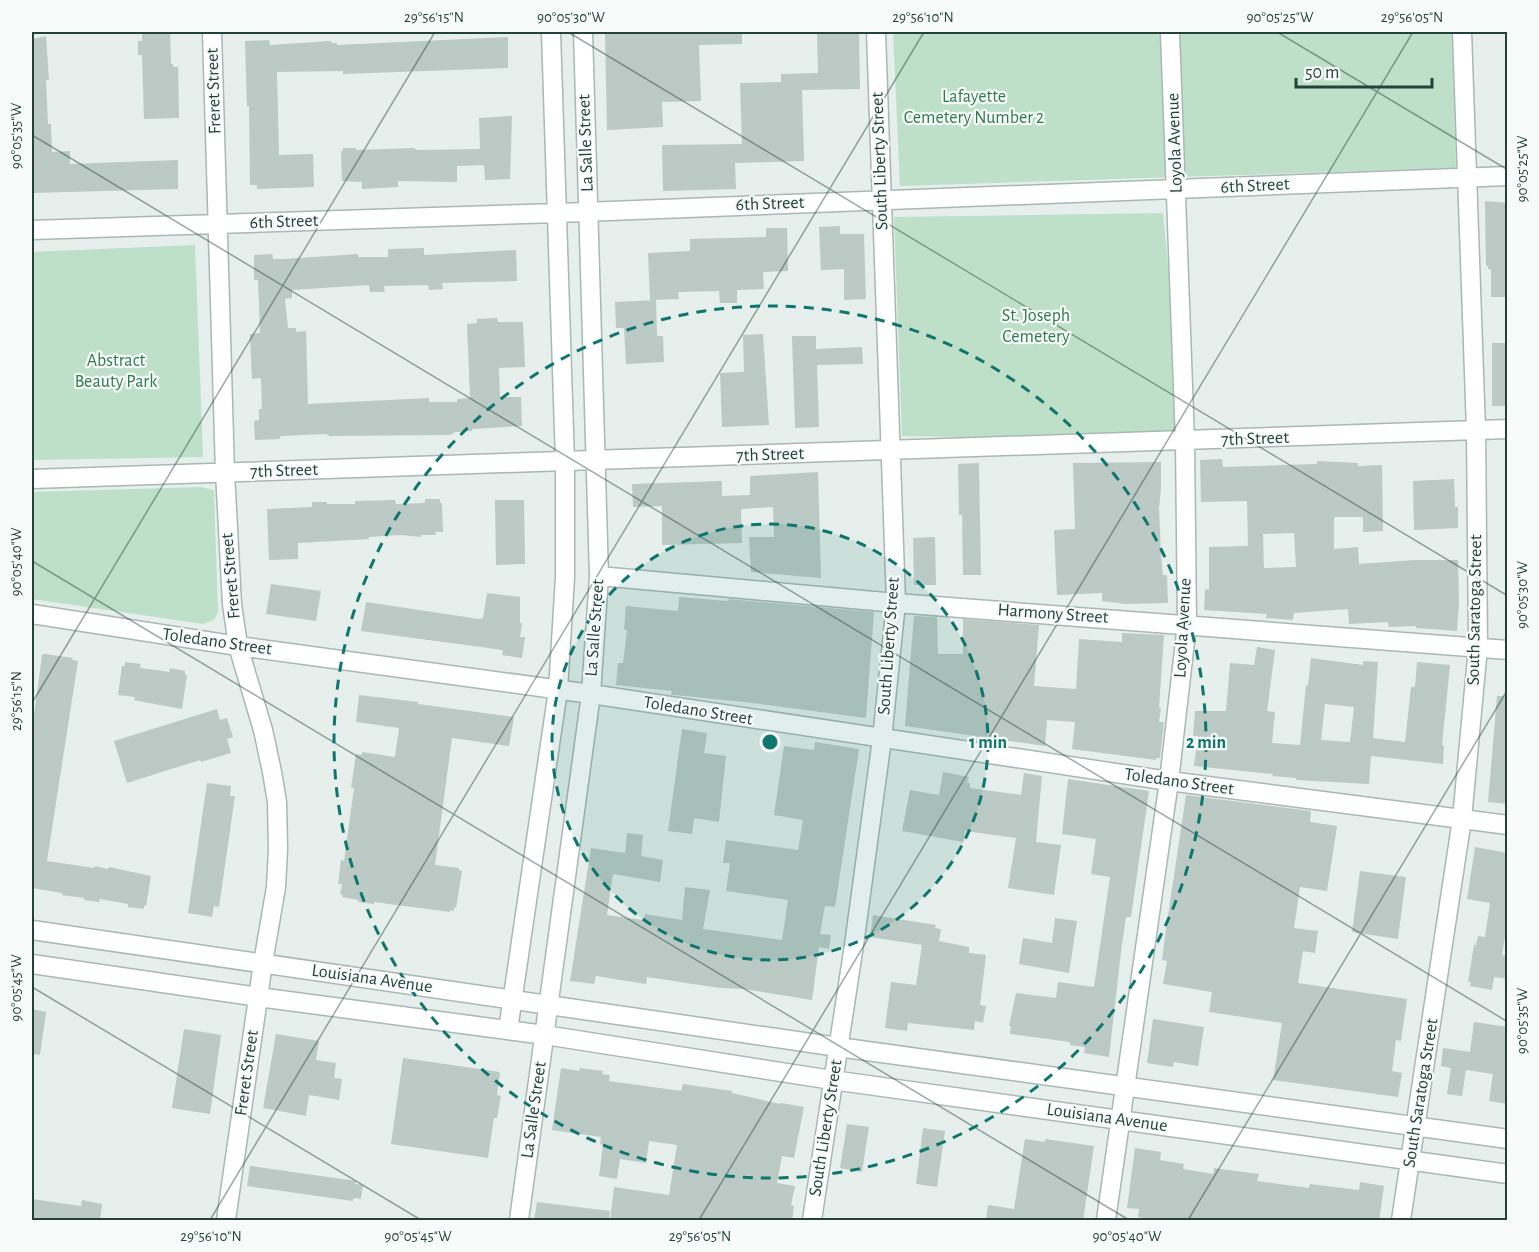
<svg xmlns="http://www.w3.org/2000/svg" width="1539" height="1252" viewBox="0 0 1539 1252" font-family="'Alegreya Sans',sans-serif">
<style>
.green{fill:#bfe0c8}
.building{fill:#bbcac4;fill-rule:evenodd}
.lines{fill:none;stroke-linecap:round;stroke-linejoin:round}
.minor-casing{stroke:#a8b8b2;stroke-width:21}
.minor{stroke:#fff;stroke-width:18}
.ticks{fill:none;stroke:#24423a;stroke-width:1.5;stroke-opacity:0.45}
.ring{fill:none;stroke:#0f766e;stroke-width:3;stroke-dasharray:10 8}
.labels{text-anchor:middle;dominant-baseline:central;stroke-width:4.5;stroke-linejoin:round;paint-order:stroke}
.street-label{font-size:18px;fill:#24423a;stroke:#f7fbf9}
.park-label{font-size:18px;fill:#2d7a4b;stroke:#f7fbf9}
.centre{fill:#0f766e;stroke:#f7fbf9;stroke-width:3}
.ring-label{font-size:18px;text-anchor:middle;font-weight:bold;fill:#0f766e;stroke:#f7fbf9;stroke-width:4.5;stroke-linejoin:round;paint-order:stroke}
.neatline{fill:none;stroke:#24423a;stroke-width:2}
.ticks-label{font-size:15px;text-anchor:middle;fill:#24423a}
</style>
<rect width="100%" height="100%" fill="#e6efeb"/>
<path class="green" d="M893,32H1452L1456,168L900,186Z
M1163,213L1185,441L902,436L894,217Z
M195,245L203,457L32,460V252Z
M201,487L214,490L218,612L214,620L203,624L32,599V492Z"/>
<path class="building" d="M142,32H170L171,64H173V67H178L179,118L144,119L142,55H138V41H142Z
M605,32H742V44L699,45L701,101L662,102L663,127L607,130Z
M817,32H859L860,89L802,90L804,161L735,163L736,189L663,191L662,145L742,144L740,83L781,82V74L818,73Z
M46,36L49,80H46L48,124H51L52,152L70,151V164L178,160V189L32,193V39Z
M508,37V68L343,74V71L277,72L279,155L313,154L314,187L257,189V185H250L249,106H247L245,41L269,40L270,45L331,41V43H337V45Z
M512,116L510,179L485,180L484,165L457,166V182L398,181V187L362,189V182L342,181L341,151H343V148H356V150L414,148L416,150L480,149L479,118Z
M1485,201L1508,203V297H1491V269H1488V266H1486Z
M840,226V234H864L866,299L844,300V269L821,270L819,227Z
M766,228H787L788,271L763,272L764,289L737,290V303H720L719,291L678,292L679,299L650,300L648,253L690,251V239L766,237Z
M424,248V255L516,250L517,281L442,283L443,289L429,290L428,285L384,286L385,292H370L369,285L292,290V298L285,299L288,328H296V332L306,331L308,404L429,398V402H457V399L470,398L467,324L477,323V319L497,318L498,322H523L525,367L499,368L500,397H521L522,426L472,429V431L455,432L450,435L330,436L326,434L280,436V439L255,440L254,421L259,420V409H262L261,378L252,379L250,334L260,333L258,280H254V255L272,254L273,259H284L358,254V257H388V249Z
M656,300L657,336H663L664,362L626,364L624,328H616L615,302Z
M763,334L769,425L722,427L720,373L744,372L743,335Z
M792,336H816V349L862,347L863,364L817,365L819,427L795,428Z
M1492,343H1508V406H1492Z
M1222,459L1223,467L1317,464V461L1358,463V466L1382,465L1383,531L1363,532V517H1334V549L1358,547L1359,564L1415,560H1458L1459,604L1457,631L1416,628V626L1389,627L1388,622L1349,624L1348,609L1294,613L1293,620L1266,618L1267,614L1204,610L1205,589L1209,590V547L1248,546L1247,501L1201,502L1200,460ZM1294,533L1296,567L1264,568L1263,534Z
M1161,462V488L1159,508L1161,555L1163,575H1167L1168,603L1126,604L1102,601V593L1057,595L1054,530L1075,529L1073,463Z
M979,463L981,575H963L962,515H959L958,464Z
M818,472L821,578L751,572L749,537H774L773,507L741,509L742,543L662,545V506L633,507L632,484L722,481V496L750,495V476Z
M1454,479L1455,507H1458V528L1414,530L1413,481Z
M425,499H440V503H442L443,532H435L436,535H421V537L400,535L369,537V539L298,543V559L269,560L267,509L312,507V502H327V504H355V501L395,500L396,504L425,503Z
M495,500H524L525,564L496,565Z
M935,537L936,585H914L913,538Z
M271,584L321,591L316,621L266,614Z
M487,593L520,597V623H522L520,637H525L522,658L502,655L503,650L361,631L366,602L479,619L483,618Z
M679,597L728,601L729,599L874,612L866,718L744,702L675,695H671L672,691L616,685L618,663H623L627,630H624L626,606L678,611Z
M914,616L937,617L938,654H963V619L1039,625L1034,686L1076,689L1079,639L1122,642V633L1164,635L1159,708H1161L1159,722H1164L1160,758H1156V760L1072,749L1075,722L1047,720L1045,746L905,726Z
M1257,647L1275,650L1267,711L1275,712L1272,743L1300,745L1306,685H1308L1311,658L1363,665V661L1378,662L1373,738L1405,742L1411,687H1415L1417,662L1450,665L1442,745L1444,746L1443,764L1371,756L1369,784L1296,780V778L1272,776L1273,774L1194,766L1198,736H1193L1195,711H1226L1230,663L1254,665ZM1325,704L1354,707L1350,742L1321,740Z
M45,654L73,658L72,660L78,661L47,861L94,868L95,866L108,869L109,867L151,876L146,906L144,905V909L128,907V904L100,899L99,902L84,900V898L62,895V893L32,888V753L34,740L32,739V723H33L42,655Z
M125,662L141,664L140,668L156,670L169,672L170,668L185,671V675H187L182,709L138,701L134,700L135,697L118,695L122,666H125Z
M359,695L418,702V704L514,717L509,746L452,738L435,865L459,868V870L462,871L456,908L454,907V911L450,910V912L374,902V904L358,902V900L342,897L343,895L340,894L342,884H338L341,860L344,861L354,788H351L356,754L362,755V752L395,757L399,728L356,722Z
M1497,696H1508V804L1488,802Z
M217,709L220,720L227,718L233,737L227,739L231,753L201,762L200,760L127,783L114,741Z
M682,729L707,733L704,753L726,756L719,822L694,818L692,834L668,831Z
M815,742L859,749L835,907L825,906L820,934L831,935L829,949L819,947L812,1000L744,989L720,988L647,977L646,984L596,976L594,984L570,981L591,848L625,853L627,833L643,835L641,856L663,860L660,882L613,874L607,915L644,920L645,914L682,920L685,887L710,890L703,929L782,940L788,900L726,891L730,863H723L726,840L798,850L803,820L774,815L784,746L814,750Z
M943,772L969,777L967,783H970V788L1021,795L1024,773L1042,776L1036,842L1061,845L1054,895L1008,888L1016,838L965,831L963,842L902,831L910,790L939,795Z
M1068,779L1149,791L1131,917H1126L1121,952L1109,1057L1084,1053L1085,1047L1070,1045V1042L1010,1034L1011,1026H1009L1016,993L1056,998L1058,982L1094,987L1110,877L1091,874L1096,839L1062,834Z
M207,783L231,786L230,796H235L219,907L214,906L212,917L188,913Z
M1186,795L1311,811L1310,822L1337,826L1327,891L1300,887L1294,928L1318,931L1315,953L1303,951L1298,983L1407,999L1401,1041L1396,1040L1392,1071L1402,1073L1398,1097L1273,1080L1282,1023L1209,1012L1212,992L1163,984L1167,961L1162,960L1165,936Z
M1475,847L1508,853V919L1502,955L1508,956V979L1494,977L1492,990L1470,986L1471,982H1468L1474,945H1476L1478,936L1485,937L1490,903L1467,899Z
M1360,871L1406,877L1398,939L1352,932Z
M873,915L936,925L935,928L941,929L939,941L969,947V953L986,955L980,1005L986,1006L983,1023L975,1021L974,1030L908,1023L907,1031L885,1028L891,982L916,985L922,945L870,937Z
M1055,918L1077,921L1069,973L1019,964L1023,938L1052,943Z
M32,1009L46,1012L40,1055L32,1054Z
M1153,1019L1204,1027L1198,1066L1174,1062L1173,1067L1147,1063Z
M1474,1022L1508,1027V1104L1489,1101L1493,1074L1466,1070L1462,1096L1447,1094L1451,1068L1441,1066L1443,1048L1470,1052Z
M184,1029L221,1035L210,1114L172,1108Z
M276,1034L319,1041L316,1060L336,1063L334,1078L342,1079L339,1100L309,1095L306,1116L263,1108Z
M403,1058L500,1072L497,1095L501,1096L497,1118H494L488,1158L391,1144Z
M561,1068L579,1071L580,1068L603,1071L602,1074L610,1075L609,1081L681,1091L683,1084L732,1091V1093L780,1104L781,1103L804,1107L794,1158L782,1156L777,1183L795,1186L791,1205L794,1206L792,1221H610L614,1187L669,1195L677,1145L649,1141L646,1163L620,1159L617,1179L599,1176L603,1145L600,1144L601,1137L552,1130Z
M847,1124L869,1127L862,1172L840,1168Z
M923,1128L945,1131L937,1187L916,1184Z
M1025,1139L1045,1142V1139L1094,1146L1083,1221H986L988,1205L1014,1209Z
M1135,1148L1161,1152L1160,1160L1184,1164L1183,1169L1213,1174L1214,1168L1243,1172L1259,1174L1257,1181L1309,1188L1310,1184L1359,1190L1360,1182L1384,1186L1379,1221H1160L1138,1217L1139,1209L1127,1208Z
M250,1166L356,1181L355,1184L363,1185L361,1199L354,1198L353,1201L247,1186Z
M32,1199L81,1206L82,1200L102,1204L100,1221H32Z
M537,1202L610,1211L609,1221H534Z"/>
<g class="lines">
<defs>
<path id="minor" d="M212,32L225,472L232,604L238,646L263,730L272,772L277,802L278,849L276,887L263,963L226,1220
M32,230L558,213L1508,176
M32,479L1508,429
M599,576L896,603L1508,650
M32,614L238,646L591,694L1169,781L1508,825
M32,930L838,1047L1508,1139
M32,964L258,997L545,1035L832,1080L1508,1174
M508,1030L558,690L565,577V462L551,32
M519,1220L591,694L599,576L583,32
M812,1220L854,945L882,739L896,603L876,32
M1106,1220L1169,781L1187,624L1185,441L1170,32
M1401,1220L1462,819L1478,647L1476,430L1462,32"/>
</defs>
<use href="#minor" class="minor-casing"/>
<use href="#minor" class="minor"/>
</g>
<path class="ticks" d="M568,32L1508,596M1277,32L1508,170M32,135L1508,1022M32,561L1129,1220M32,703L435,32M32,987L421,1220M210,1220L924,32M699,1220L1413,32M1188,1220L1508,689"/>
<circle cx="770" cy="742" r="218" fill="#0f766e" fill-opacity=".12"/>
<g class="ring">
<circle cx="770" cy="742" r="218"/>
<circle cx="770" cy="742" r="436"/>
</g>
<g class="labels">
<g class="street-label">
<text transform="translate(214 91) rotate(-92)">Freret Street</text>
<text transform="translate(586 143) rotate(-92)">La Salle Street</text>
<text transform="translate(1175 143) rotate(-92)">Loyola Avenue</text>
<text transform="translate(880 161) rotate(-92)">South Liberty Street</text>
<text transform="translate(1255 186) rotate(-3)">6th Street</text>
<text transform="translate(770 204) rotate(-2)">6th Street</text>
<text transform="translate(284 222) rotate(-2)">6th Street</text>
<text transform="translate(1255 439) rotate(-2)">7th Street</text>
<text transform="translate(770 455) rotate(-2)">7th Street</text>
<text transform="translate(284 471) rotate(-2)">7th Street</text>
<text transform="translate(231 576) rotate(-95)">Freret Street</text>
<text transform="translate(1475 610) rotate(-89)">South Saratoga Street</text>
<text transform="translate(1053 614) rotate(4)">Harmony Street</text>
<text transform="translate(595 628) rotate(-86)">La Salle Street</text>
<text transform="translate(1183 628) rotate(-87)">Loyola Avenue</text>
<text transform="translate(217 642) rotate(8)">Toledano Street</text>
<text transform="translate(889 646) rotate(-86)">South Liberty Street</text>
<text transform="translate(698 711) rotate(9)">Toledano Street</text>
<text transform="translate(1179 782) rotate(8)">Toledano Street</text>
<text transform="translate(372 979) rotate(8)">Louisiana Avenue</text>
<text transform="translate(247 1073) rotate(-82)">Freret Street</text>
<text transform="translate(1421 1093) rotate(-81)">South Saratoga Street</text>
<text transform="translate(534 1110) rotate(-82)">La Salle Street</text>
<text transform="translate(1107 1118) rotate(8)">Louisiana Avenue</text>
<text transform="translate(826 1128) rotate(-81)">South Liberty Street</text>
</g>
<g class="park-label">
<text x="974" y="97">Lafayette<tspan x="974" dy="21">Cemetery Number 2</tspan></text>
<text x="1036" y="316">St. Joseph<tspan x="1036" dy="21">Cemetery</tspan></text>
<text x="116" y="361">Abstract<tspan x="116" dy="21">Beauty Park</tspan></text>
</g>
</g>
<circle cx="770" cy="742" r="9" class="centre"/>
<g class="ring-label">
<text x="988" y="748">1 min</text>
<text x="1206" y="748">2 min</text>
</g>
<rect width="1539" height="1252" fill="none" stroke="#f7fbf9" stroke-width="66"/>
<path d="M1296 78v9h136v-9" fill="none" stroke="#24423a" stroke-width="3"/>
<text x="1305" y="78" font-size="18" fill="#24423a" stroke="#f7fbf9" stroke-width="4.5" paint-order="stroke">50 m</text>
<rect x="33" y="33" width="1473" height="1186" class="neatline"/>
<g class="ticks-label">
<text x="434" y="22">29°56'15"N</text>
<text x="571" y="22">90°05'30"W</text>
<text x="923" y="22">29°56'10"N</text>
<text x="1280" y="22">90°05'25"W</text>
<text x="1412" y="22">29°56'05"N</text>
<text transform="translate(16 136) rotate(-90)" y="5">90°05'35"W</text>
<text transform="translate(1522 169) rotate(-90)" y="5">90°05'25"W</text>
<text transform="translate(16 562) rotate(-90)" y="5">90°05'40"W</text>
<text transform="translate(1522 595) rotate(-90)" y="5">90°05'30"W</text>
<text transform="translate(16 701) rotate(-90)" y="5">29°56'15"N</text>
<text transform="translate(16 988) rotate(-90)" y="5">90°05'45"W</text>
<text transform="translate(1522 1021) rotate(-90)" y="5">90°05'35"W</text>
<text x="211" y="1241">29°56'10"N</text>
<text x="418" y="1241">90°05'45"W</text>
<text x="700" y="1241">29°56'05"N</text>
<text x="1127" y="1241">90°05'40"W</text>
</g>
</svg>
